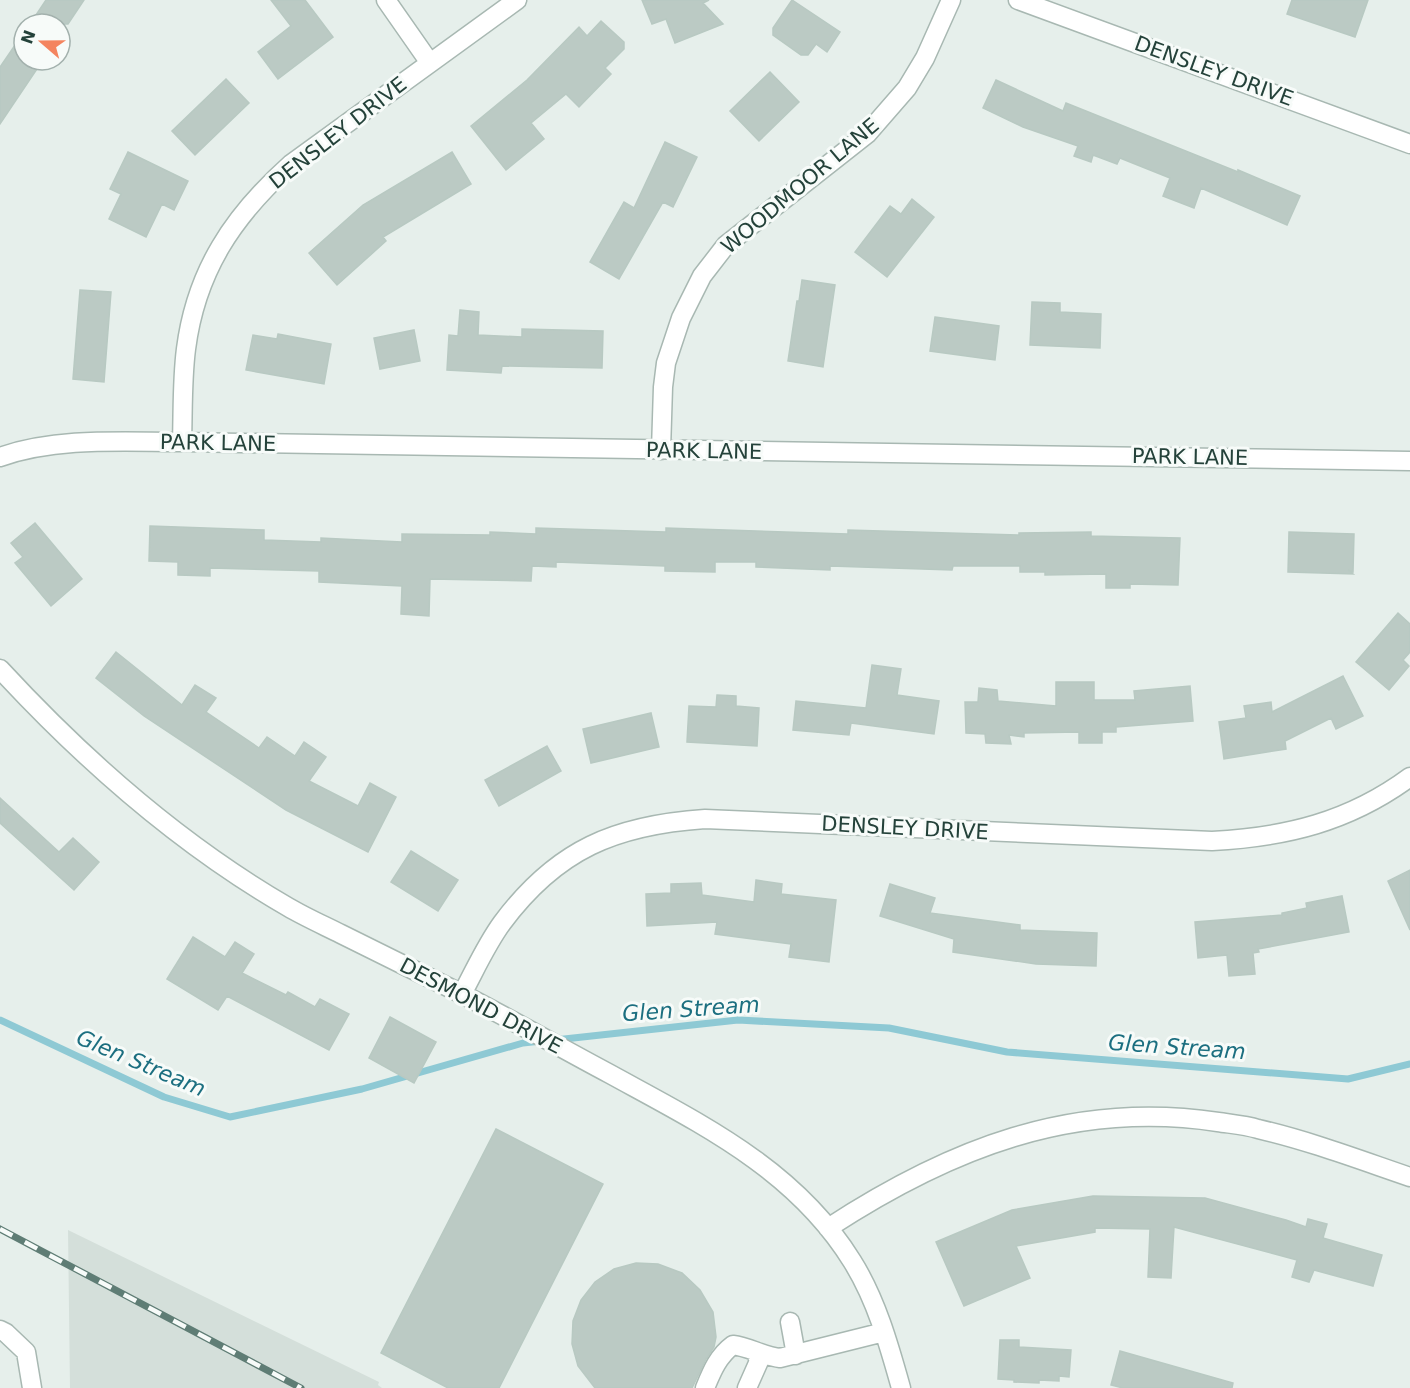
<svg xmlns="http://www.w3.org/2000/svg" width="1410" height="1388" viewBox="0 0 1410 1388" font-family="'DejaVu Sans',sans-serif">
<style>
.built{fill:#d4dfda}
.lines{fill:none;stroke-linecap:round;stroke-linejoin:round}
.stream{stroke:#8ec9d4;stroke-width:7}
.building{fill:#bbcac4;stroke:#b8c9c2;stroke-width:1.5}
.minor-casing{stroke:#a8b8b2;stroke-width:21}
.minor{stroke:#fff;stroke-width:18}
.rail-casing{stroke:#5f7d75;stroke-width:7}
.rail{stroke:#f7fbf9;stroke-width:4.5;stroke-dasharray:14;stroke-linecap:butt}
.labels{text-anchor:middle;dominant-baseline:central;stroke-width:6;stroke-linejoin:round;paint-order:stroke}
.street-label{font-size:21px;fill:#24423a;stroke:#f7fbf9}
.water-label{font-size:22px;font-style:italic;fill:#1c6f80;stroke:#f7fbf9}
</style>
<rect width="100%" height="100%" fill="#e6efeb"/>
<path class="built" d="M68,1230L379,1382L378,1385L382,1388H70Z"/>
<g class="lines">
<path class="stream" d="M0,1020L164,1097L230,1117L362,1089L523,1043L541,1041
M555,1040L738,1020L889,1028L1007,1052L1348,1079L1410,1064"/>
</g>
<path class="building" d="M46,0H84L68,24H30Z
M271,0H305L333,37L278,79L258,52L291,26Z
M642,0H709L703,3L723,24L675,43L666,19L652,24Z
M792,0L840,32L827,52L816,44L808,55H801L773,35V28Z
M1292,0H1368L1355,37L1287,14Z
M601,21L624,42V49L605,68L611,74L579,107L566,94L531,123L544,139L506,170L471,126L527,80L579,27L587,36Z
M24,32V60H43L0,124V67Z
M770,72L799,102L759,141L730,111Z
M226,79L249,103L195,155L172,131Z
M996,80L1063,111L1066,103L1238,172V170L1300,196L1287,225L1201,188L1194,208L1163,196L1170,178L1120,158L1117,164L1093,155L1091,162L1074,156L1078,146L1023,127L983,108Z
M665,142L697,157L673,207L663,202L619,279L590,262L624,202L634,208Z
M128,152L188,181L174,210L162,204L146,237L109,219L121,194L110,189Z
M452,152L471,184L383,237L386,241L337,285L309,253L363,205Z
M912,199L934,217L887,277L855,252L890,206L901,214Z
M802,280L835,285L823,367L788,361L797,301H799Z
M80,290L111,292L104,382L73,379Z
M1032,302L1060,303V312L1101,314L1100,348L1030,345Z
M460,310L479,312L478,335L522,337V329L603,331L602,368L502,366L501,373L447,370L449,335L458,336Z
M935,317L999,326L995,360L930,351Z
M414,330L420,361L380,369L374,338Z
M278,334L331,344L324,384L246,370L253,335L277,339Z
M35,523L82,579L51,606L15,563L23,557L11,543Z
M150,526L264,530V540L321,542V538L402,542V534L490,535V532L536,534V528L666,532V528L848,534V530L1019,535V533L1091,532V536L1180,538L1178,585L1130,584V588H1106V574L1045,575V572H1020V566H953L952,570L830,566V570L756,567V562H715V572L665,571V566L556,562V567L532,566L531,581L430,579L429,616L401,614L402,586L319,582V571L210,568V576L178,575V562L149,561Z
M1289,532L1354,534L1353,572L1348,570L1353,574L1288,572Z
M1398,613L1410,624V652L1403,660L1409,666L1389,690L1356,662Z
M116,652L182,705L195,685L216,698L206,712L259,748L267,737L295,756L304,742L326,757L309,781L358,806L370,783L396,797L368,852L286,810L144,716L96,678Z
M872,665L901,669L897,695L939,701L934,734L851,723L849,735L793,730L796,701L866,708Z
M1343,676L1363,716L1336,729L1331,718L1285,741L1286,749L1224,759L1219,722L1246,718L1244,706L1271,702L1272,712Z
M1056,682H1094V700H1135L1134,691L1190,686L1193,721L1116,727V732H1102V743H1079V732L1024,733V737L1009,735L1011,744L986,743L985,734L966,733L965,702H978L979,688L997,690L998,701L1056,706Z
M717,695L736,696V706L759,708L757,746L687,742L689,706L716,707Z
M651,713L659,747L591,763L583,729Z
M547,746L561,771L499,806L485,780Z
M0,798L59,852L73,838L99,862L74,890L0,823Z
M411,851L458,880L438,911L391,882Z
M1410,870V930L1388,881Z
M756,880L782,884L781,894L836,900L829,962L789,957L791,944L715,934L717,922L647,926L646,894L671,893V884L701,883L702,895L754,902Z
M890,884L935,898L930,913L1020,925V930L1097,933L1096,966L1036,964L953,952L954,939L880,916Z
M1342,896L1349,932L1258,949L1259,952L1253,953L1255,974L1229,976L1227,955L1198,958L1195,922L1282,915V913L1307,908L1306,903Z
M193,937L225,957L235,942L254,954L242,973L286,995L288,992L315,1007L320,999L349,1014L329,1050L227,996L218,1010L167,979Z
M390,1017L436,1042L414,1083L369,1058Z
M496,1129L603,1184L499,1388H448L381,1353Z
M1093,1196L1205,1198L1286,1220L1306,1227L1308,1219L1327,1224L1323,1238L1382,1255L1373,1286L1314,1270L1309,1282L1292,1277L1297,1260L1174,1227L1171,1278L1148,1277L1150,1229L1095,1228V1232L1016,1246L1030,1278L964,1306L936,1242L1012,1210Z
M636,1263L658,1264L682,1273L700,1290L713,1312L716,1337L714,1347L706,1359L692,1388H595L578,1366L572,1344L573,1321L581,1300L595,1282L614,1269Z
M1000,1340H1019V1347L1071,1350L1069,1377L1059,1376V1381L1039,1380V1383L1014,1382V1380L998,1379Z
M1120,1351L1233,1383L1232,1388H1123L1111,1385Z"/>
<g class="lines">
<defs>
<path id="minor" d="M386,0L430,63
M1018,0L1410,144
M182,442C183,411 182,380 186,349C196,271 233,216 291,164L517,0
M661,450L663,387L666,363L681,318L702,276L726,245L867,134L907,88L925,58L951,0
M0,457C57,437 123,442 182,442L1410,461
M0,669C85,761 179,844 288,907C305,917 323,925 341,934C380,953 419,973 458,992C509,1018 559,1047 610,1074C701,1124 795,1169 852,1261C876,1299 889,1345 901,1388
M462,994C475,970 486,945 502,923C557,849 616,825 705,819L1212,841C1286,837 1349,822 1410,777
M828,1228C949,1149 1072,1100 1218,1122C1231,1124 1245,1125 1258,1129C1310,1141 1360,1160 1410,1177
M790,1322L796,1355
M0,1330L6,1333L26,1352L32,1388
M705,1388C712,1371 718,1356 733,1345C749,1347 763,1356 780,1358L884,1332
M747,1388L759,1361L756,1353"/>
</defs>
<use href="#minor" class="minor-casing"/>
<use href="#minor" class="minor"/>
<defs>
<path id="rail" d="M0,1229L301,1388"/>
</defs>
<use href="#rail" class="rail-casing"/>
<use href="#rail" class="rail"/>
</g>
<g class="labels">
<g class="street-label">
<text transform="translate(1214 71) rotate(20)">DENSLEY DRIVE</text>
<text transform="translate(338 133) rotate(-38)">DENSLEY DRIVE</text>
<text transform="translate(800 186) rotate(-40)">WOODMOOR LANE</text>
<text transform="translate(218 443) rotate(1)">PARK LANE</text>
<text transform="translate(704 451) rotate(1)">PARK LANE</text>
<text transform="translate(1190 457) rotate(1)">PARK LANE</text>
<text transform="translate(905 828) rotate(3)">DENSLEY DRIVE</text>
<text transform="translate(481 1006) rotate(28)">DESMOND DRIVE</text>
</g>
<g class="water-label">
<text transform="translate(691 1009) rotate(-4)">Glen Stream</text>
<text transform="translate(1177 1047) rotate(4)">Glen Stream</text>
<text transform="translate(141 1063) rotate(23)">Glen Stream</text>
</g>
</g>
<g transform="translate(42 42) rotate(290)"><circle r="28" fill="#f7fbf9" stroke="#a3b1ad" stroke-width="1.5"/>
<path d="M0-4.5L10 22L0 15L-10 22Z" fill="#f4845f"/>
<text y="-9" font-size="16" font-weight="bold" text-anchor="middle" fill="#24423a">N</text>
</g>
</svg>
